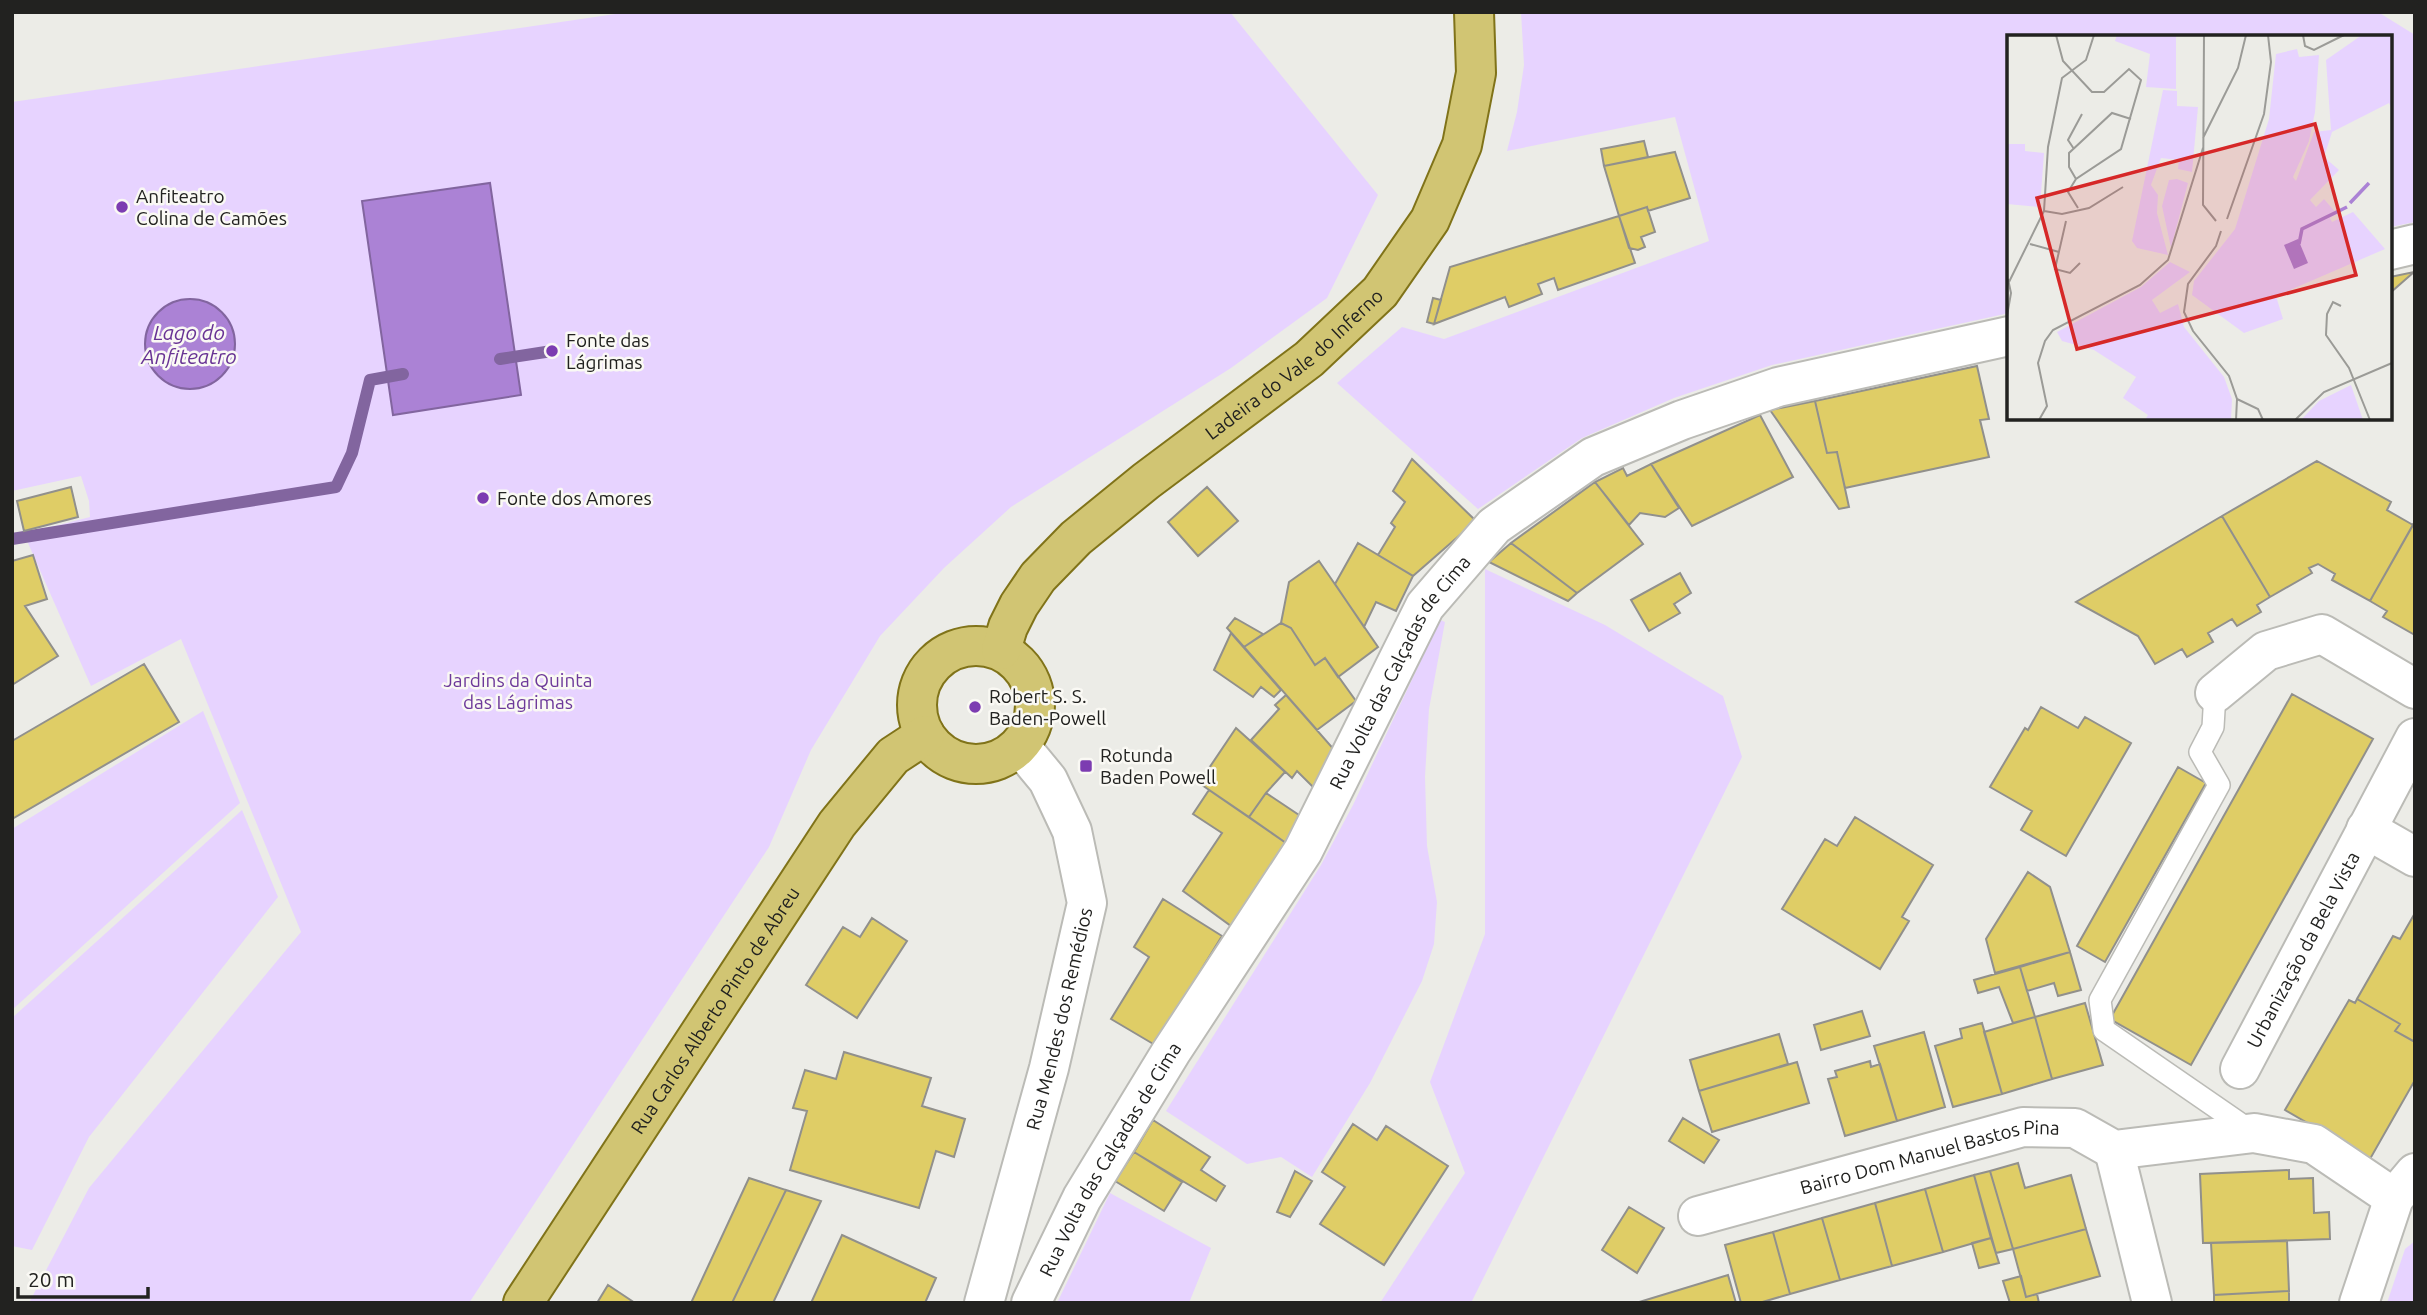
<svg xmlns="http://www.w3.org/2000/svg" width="2427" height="1315" viewBox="0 0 2427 1315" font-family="Ubuntu,sans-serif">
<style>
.green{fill:#e7d3ff;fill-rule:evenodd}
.water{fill:#ab82d5;stroke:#82659f;stroke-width:2}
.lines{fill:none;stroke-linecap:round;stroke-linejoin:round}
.stream{stroke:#82659f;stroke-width:12}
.building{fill:#dfcd66;stroke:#91908c;stroke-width:2}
.service-casing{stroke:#bbbbb6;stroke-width:24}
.minor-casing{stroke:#bbbbb6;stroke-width:42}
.tertiary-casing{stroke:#bbbbb6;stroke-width:42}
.primary-casing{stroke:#807319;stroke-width:42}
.service{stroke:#fff;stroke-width:21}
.minor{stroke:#fff;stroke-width:38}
.tertiary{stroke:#fff;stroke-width:38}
.primary{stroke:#d1c573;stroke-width:38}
.poi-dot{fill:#7c3cb1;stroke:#faf9f4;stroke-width:2.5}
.labels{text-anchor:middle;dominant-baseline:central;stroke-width:5;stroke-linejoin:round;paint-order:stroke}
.poi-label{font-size:19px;fill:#222220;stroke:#faf9f4;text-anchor:start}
.street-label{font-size:19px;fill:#222220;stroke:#faf9f4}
.park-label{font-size:19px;fill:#6d399a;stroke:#faf9f4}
.water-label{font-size:21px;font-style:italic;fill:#683394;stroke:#faf9f4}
.inset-river{fill:none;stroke:#ab82d5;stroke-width:3.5}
.inset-road{fill:none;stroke:#9b9b97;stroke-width:2}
.view{fill:#d62828;fill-opacity:0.15;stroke:#d62828;stroke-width:3.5}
.inset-edge{fill:none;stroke:#222220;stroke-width:3.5}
</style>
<rect width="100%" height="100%" fill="#ecece7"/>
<path class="green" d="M629,12H1230L1378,195L1327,298L1231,368L1011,507L944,568L880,636L811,750L769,847L469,1303H29L89,1188L301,932L181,639L91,686L24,534L90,517L89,501L81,476L12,491V102ZM489,183L521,395L394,414L362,202Z
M1521,12H2378L2415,35V222L2390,227V37H2009V313L1772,365L1674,398L1582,438L1478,509L1337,383L1402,327L1444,339L1709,241L1675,117L1507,151L1517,112L1524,65Z
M1485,569L1605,625L1723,696L1742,757L1471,1303H1380L1465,1173L1430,1082L1485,934Z
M1440,620L1445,622L1429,709L1425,777L1427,846L1437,902L1434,944L1422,981L1370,1083L1312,1177L1281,1157L1247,1164L1166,1111L1321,865L1353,805Z
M203,711L240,803L12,1010V829Z
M242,810L278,897L89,1137L32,1250L12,1246V1018Z
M1110,1193L1211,1248L1189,1303H1057Z
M2415,1241V1303H2387L2405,1249Z"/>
<path class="water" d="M490,183L521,395L393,415L362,201Z
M145 344a45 45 0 1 1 90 0a45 45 0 1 1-90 0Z"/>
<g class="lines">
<path class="stream" d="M500,359L552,351
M12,539L336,487L352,453L370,380L403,374"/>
</g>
<path class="building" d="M1644,141L1648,157L1604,166L1601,149Z
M1675,152L1690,198L1648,211L1647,207L1619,216L1604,166Z
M1647,207L1655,232L1641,237L1645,247L1638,250L1629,248L1619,216Z
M1619,216L1635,263L1558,290L1554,278L1538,284L1542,294L1509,307L1505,297L1434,324L1450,267Z
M2414,272L2390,293V277Z
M1433,298L1441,300L1434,324L1427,322Z
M1977,366L1989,419L1980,420L1989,457L1845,488L1837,452L1827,453L1815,401Z
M1815,401L1827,453L1837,452L1849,507L1839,509L1770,410Z
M1760,415L1793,477L1692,526L1651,464Z
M1412,459L1476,521L1413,576L1378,555L1395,527L1391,523L1405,502L1393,491Z
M2317,461L2391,502L2387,510L2413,525L2370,601L2332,580L2335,574L2318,564L2309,568L2312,573L2270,597L2222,516Z
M1651,464L1679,508L1665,517L1640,513L1629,525L1595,482L1623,468L1627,476Z
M1595,482L1643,544L1577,593L1511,543Z
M71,487L78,517L24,531L17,501Z
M1207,487L1238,521L1198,556L1168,522Z
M2222,516L2270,597L2257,605L2261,612L2237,626L2232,619L2208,633L2213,642L2187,657L2182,649L2155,664L2138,636L2076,602Z
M2415,521V635L2383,617L2387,611L2370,601Z
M1358,543L1413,576L1396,611L1376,602L1364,627L1335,584Z
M1511,543L1577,593L1568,601L1489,562Z
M33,555L47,599L25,606L58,656L12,685V561Z
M1319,561L1378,647L1338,677L1325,658L1315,665L1291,628L1281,623L1289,582Z
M1680,573L1691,593L1674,604L1680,613L1649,631L1631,600Z
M1235,618L1263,634L1244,647L1227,628Z
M1281,623L1291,628L1315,665L1325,658L1356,701L1317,730L1244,647Z
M1231,633L1281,690L1274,697L1261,687L1253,697L1214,670Z
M144,664L179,722L12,819V741Z
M2292,694L2373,739L2191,1065L2110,1019Z
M1286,695L1337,753L1313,787L1297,771L1292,778L1251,740L1279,709L1275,705Z
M2041,707L2078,728L2085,717L2131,743L2066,856L2021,830L2032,811L1990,787L2025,728L2028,730Z
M1236,728L1285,772L1266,793L1249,817L1199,783Z
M2178,767L2206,783L2105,962L2077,946Z
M1209,790L1286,843L1231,926L1183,891L1222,833L1193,814Z
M1266,793L1302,817L1286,843L1249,817Z
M1855,817L1933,865L1902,917L1909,921L1880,969L1782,909L1825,839L1837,846Z
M2028,872L2050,887L2070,952L1995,973L1986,939Z
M1163,899L1222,936L1155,1045L1111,1019L1149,957L1134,947Z
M2415,913V1042L2395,1031L2400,1024L2357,999L2393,936L2400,939Z
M872,918L907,941L857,1018L806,985L843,927L860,937Z
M2070,952L2081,990L2058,996L2054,983L2027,991L2020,967Z
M2020,967L2035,1017L2013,1023L1999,987L1978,993L1974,980Z
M2357,999L2400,1024L2395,1031L2415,1042V1080L2370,1159L2285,1110L2349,1000L2355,1003Z
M2085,1003L2103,1065L2052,1079L2035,1017Z
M1862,1011L1870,1036L1821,1050L1814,1025Z
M2035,1017L2052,1079L2002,1094L1984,1032Z
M1982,1023L2002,1094L1953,1107L1935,1046L1962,1038L1960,1029Z
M1924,1032L1945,1107L1897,1121L1874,1046Z
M1779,1034L1788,1064L1699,1091L1690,1060Z
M844,1052L931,1078L922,1106L965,1119L954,1157L936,1151L919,1208L790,1170L807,1111L793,1108L805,1070L836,1079Z
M1870,1061L1871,1067L1880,1064L1897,1121L1845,1136L1828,1079L1837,1077L1835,1071Z
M1797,1062L1809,1103L1712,1132L1699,1091Z
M1683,1118L1719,1140L1704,1163L1669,1141Z
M1153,1120L1210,1157L1201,1170L1225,1186L1216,1201L1134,1152Z
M1353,1124L1377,1140L1386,1126L1448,1166L1384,1265L1320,1224L1345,1187L1322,1172Z
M1134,1152L1182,1182L1164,1211L1115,1181Z
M2018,1163L2025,1188L2071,1175L2086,1229L2013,1249L1990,1171Z
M2289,1170V1179L2313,1178L2314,1213L2329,1212L2330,1239L2203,1243L2200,1174Z
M1295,1171L1312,1181L1290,1217L1277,1212Z
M1990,1171L2013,1249L1996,1253L1974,1175Z
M1974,1175L1991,1238L1943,1252L1925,1189Z
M749,1178L786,1190L732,1303H691Z
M1925,1189L1943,1252L1892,1266L1875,1203Z
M786,1190L821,1201L773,1303H732Z
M1875,1203L1892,1266L1840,1280L1822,1218Z
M1629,1207L1664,1228L1637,1273L1602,1250Z
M1822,1218L1840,1280L1790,1294L1773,1232Z
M2086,1229L2100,1276L2026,1297L2013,1249Z
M1773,1232L1790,1294L1759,1303H1741L1725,1245Z
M842,1235L936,1278L925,1303H811Z
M1991,1238L1999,1263L1979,1268L1972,1243Z
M2287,1241L2289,1291L2214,1295L2211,1243Z
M1728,1275L1736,1303H1636Z
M2021,1276L2026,1297L2037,1294L2039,1303H2010L2003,1281Z
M608,1285L635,1303H597Z
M2289,1291V1303H2214V1295Z"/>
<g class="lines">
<defs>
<path id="service" d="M2215,693L2213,727L2200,752L2219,785L2100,1000L2104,1030L2252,1132"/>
<g id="minor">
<path d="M2390,250L2415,244"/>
<path d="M2215,693L2266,651L2322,634L2415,689"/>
<path d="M2366,829L2415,857"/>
<path id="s1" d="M2240,1069L2415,738"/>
<path d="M2114,1150L2152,1303"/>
<path id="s2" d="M1698,1216L2023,1127L2075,1128L2114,1150L2254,1133L2314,1144L2394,1198"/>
<path id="s3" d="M1031,1303L1082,1198L1171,1052L1303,851L1425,606L1494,526L1593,457L1682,420L1778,387L2009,336"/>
<path d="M2359,1303L2394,1198L2415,1173"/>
</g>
<g id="tertiary">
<path id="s4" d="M984,1303L1049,1068L1087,903L1072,831L1048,780L1020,746"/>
</g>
<g id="primary">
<circle cx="976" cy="705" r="59"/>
<path id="s5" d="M1001,650L1008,627L1019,605L1038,577L1076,538L1146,481L1309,359L1380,292L1430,220L1462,145L1476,73L1474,12"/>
<path id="s6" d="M523,1303L837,824L893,756L925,735"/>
</g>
</defs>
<use href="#service" class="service-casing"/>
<use href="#minor" class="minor-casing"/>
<use href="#tertiary" class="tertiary-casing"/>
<use href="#primary" class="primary-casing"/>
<use href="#service" class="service"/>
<use href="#minor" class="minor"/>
<use href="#tertiary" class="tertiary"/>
<use href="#primary" class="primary"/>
</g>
<g class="poi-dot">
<circle cx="122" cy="207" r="7"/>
<circle cx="552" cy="351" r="7"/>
<circle cx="483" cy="498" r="7"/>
<circle cx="975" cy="707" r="7"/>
<rect x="1079" y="759" width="14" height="14" rx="3.5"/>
</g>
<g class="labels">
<g class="poi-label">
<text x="136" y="196">Anfiteatro<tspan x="136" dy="22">Colina de Camões</tspan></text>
<text x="566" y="340">Fonte das<tspan x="566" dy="22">Lágrimas</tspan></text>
<text x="497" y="498">Fonte dos Amores</text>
<text x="989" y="696">Robert S. S.<tspan x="989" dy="22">Baden-Powell</tspan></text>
<text x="1100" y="755">Rotunda<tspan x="1100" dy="22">Baden Powell</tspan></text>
</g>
<g class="street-label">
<text stroke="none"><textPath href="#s5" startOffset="416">Ladeira do Vale do Inferno</textPath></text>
<text stroke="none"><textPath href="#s3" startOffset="732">Rua Volta das Calçadas de Cima</textPath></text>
<text stroke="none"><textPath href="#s1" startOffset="135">Urbanização da Bela Vista</textPath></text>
<text stroke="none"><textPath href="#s6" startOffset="350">Rua Carlos Alberto Pinto de Abreu</textPath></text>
<text stroke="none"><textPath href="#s4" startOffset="294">Rua Mendes dos Remédios</textPath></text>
<text stroke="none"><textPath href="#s2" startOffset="240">Bairro Dom Manuel Bastos Pina</textPath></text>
<text stroke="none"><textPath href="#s3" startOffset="164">Rua Volta das Calçadas de Cima</textPath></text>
</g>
<g class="park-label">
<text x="518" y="680">Jardins da Quinta<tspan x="518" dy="22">das Lágrimas</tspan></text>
</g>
<g class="water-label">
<text x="189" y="332">Lago do<tspan x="189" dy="24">Anfiteatro</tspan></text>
</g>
</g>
<g transform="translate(2007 35)">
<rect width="385" height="385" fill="#ecece7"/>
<path d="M110,0H169V54L139,52L143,19L108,6ZM355,0H385V75L382,68L325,97L317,122L332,135L303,165L309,172L317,164L330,179L323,183L325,187L346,177L378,214L269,261L276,284L237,298L185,260L187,246L228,194L262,84L269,19L290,14L292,22L312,20L308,77L302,106L286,142L289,146L307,97L324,95L319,25ZM156,55L170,56V71L191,72L185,137L171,134L172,125L154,123L144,150L151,160L150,178L161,220L130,213L125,206ZM0,109H18V116L37,118L33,172L0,169ZM170,144L181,148L164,213L155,171L162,145ZM163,227L183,237L145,265L153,278L171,269L177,292L217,342L225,364L224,385H138L141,380L116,363L129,342L87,315L55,306L50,297L134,252ZM344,350L356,385H294L312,366Z" fill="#e7d3ff"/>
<path d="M291,204L301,228L287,234L277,210Z" fill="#ab82d5"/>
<path class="inset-river" d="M343,168L362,148M292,209L295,194L340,172"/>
<path class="inset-road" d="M49,0L56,26L85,57H97L122,34L134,45L114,114L69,144L61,157L71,173M197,0L196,170L209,186M296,0L298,11L307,15L337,0M196,103L231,33L239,0M67,114L61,105L75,79M69,144L62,132V118L105,78L124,84M37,176L55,179L82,173L116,152M220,184L257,79L264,27L261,0M59,186L48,234L63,238L73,228M214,196L209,211L181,249L177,277L186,296L222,341L230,364L229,385M23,209L52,217M2,247L37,176L41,112L55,43L79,25L87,0M334,271L326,267L320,279L319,300L342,333L363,385M0,281L4,258L1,244M0,331V362M230,364L251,374L256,385M32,385L40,371L31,328L38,306L46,295L133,250L161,225L196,113M288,385L317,357L385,328"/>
<path class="view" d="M308,89L349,240L70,314L30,163Z"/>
<rect width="385" height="385" class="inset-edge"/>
</g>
<rect width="2427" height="1315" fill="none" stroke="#222220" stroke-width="28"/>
<path d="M18 1287v10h130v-10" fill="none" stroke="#222220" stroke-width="3.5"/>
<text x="28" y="1287" font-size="21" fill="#222220" stroke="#faf9f4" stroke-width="5" paint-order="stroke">20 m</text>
</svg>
